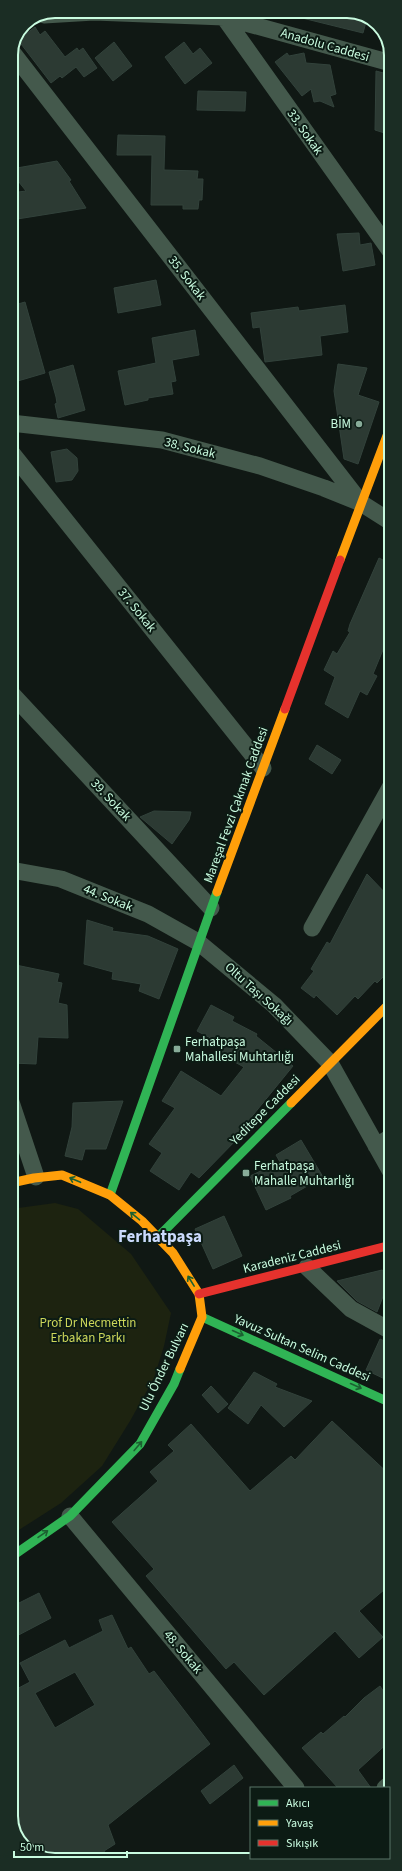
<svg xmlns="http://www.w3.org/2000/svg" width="402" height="1871" viewBox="0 0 402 1871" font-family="'Source Sans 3',sans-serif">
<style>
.green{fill:#1d2310}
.building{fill:#2c3a33;stroke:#32423b;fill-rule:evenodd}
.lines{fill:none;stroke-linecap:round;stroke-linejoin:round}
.street{stroke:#44594c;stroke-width:17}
.fast{stroke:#30b455;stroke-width:9}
.slow{stroke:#ff9f0a;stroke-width:9}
.jam{stroke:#e5322d;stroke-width:9}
.oneway{stroke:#1c6031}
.poi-dot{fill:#88ac99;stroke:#0c1b14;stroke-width:1.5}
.labels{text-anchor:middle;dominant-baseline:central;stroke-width:4;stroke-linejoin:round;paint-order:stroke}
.street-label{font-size:13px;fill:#c9fce0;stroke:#0c1b14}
.poi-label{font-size:13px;fill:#c9fce0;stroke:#0c1b14;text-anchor:start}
.park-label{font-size:13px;fill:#cdd75a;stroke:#0c1b14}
.district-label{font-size:17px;font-weight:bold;fill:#cbdafc;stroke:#0c1b14}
.rim{fill:none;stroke:#c9fce0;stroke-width:2}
</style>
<rect width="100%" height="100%" fill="#101814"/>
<path class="green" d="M55,1203L78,1209L131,1254L171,1313L164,1346L154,1378L130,1421L102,1466L61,1503L11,1535V1209Z"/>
<path class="building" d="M295,11H353L367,18L363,33L294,16Z
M35,27L40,35L45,31L65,57L77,48L79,51L83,48L97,68L84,77L76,67L62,78L60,76L51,83L18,40Z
M114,42L132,66L113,81L95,58Z
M184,42L193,54L200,48L212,63L185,84L165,57Z
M287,53L289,56L304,53L306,63L330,65L336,94L330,96L334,107L320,101L314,102L311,89L302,96L275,62Z
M376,71L391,75V135L375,130Z
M198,91L246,92L245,111L197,110Z
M118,135L165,136L164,170L198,171L197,179H203L202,200H199L198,209H183V205H151L152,155H117Z
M57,161L71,180L69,181L86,208L11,220V193L26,191L11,172V169Z
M359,233L360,245L371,243L375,265L343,271L337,234Z
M156,280L161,305L118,313L114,288Z
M25,302L45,373L11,383V306Z
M345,305L348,332L320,336L322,355L265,362L260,327L253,328L251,313L298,307L299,311Z
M195,330L199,355L172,360L176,381L171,382L173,394L148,398V400L125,405L118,371L156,363L152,338Z
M338,364L367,368L358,395L379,402L358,464L344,459L334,391Z
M73,365L85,410L58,418L55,404L57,403L56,397L49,372Z
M67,449L77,458L78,471L72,480L56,482L51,452Z
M379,558L391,564V641L387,640L373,674L377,676L367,695L360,691L348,718L325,704L335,677L324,670L333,651L337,654L350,632L348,631L350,624Z
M317,745L341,760L332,774L309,759Z
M154,811L191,812L189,820L172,844L140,817Z
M367,874L391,899V969L377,983L375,981L358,999L355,996L337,1015L316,995L314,998L301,988L314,971L311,969L327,942L330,944Z
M87,920L113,928L112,931L148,936L178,949L159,999L139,991L141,984L112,979L113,972L84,964Z
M11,964L59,974L57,982L62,983L58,1003L67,1005L68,1038L38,1037L36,1064L11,1063Z
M211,1005L234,1017L232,1021L257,1034L256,1036L293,1066L249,1120L251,1122L241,1135L199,1178L191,1172L179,1190L150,1171L162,1153L149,1144L175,1108L162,1101L181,1071L221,1096L244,1067L218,1053L222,1044L197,1031Z
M123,1101L106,1149H85L82,1160L65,1156L72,1127L73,1103Z
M301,1140L323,1177L290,1196L291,1198L266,1210L250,1176L280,1162L276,1155Z
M224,1216L242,1256L213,1269L195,1229Z
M382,1270L391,1276L377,1312L357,1301L337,1281Z
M380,1339L391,1344V1382L366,1370Z
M254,1372L277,1384L275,1387L312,1401L284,1427L261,1405L248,1424L228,1408Z
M211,1386L228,1404L218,1413L202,1395Z
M332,1421L391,1476V1584L359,1611L383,1637L359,1658L335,1631L264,1695L234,1662L226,1669L146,1576L154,1569L112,1522L158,1481L150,1472L174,1451L168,1445L191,1424L250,1491L291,1456L295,1460Z
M39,1593L51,1618L11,1639V1607Z
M112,1615L128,1649L131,1647L149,1674L154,1671L210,1744L108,1825L115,1844L104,1851L109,1860H49L24,1847L11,1822V1692L30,1682L20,1663L65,1640L69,1648L103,1631L99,1620ZM75,1672L95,1705L55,1728L35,1693Z
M380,1686L391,1703V1740L358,1770L371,1788H338L302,1748L321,1732L323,1734L344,1716L345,1717L364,1698Z
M234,1765L243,1778L210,1804L201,1791Z"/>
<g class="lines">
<path class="street" d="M221,13L391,252
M44,15L94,12L224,17L391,63
M12,52L361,503
M11,423L162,440L260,466L324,488L361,503L391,522
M11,452L263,768
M11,693L211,908
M11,870L61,879L148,914L198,942L274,1005L330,1063L391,1172
M312,928L391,786
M11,1102L36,1177
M376,1146L391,1137
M307,1267L351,1309L391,1331
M70,1516L296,1788
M385,1788L391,1783
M304,1860L306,1858"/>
<path class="fast" d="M110,1195L217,892
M158,1237L291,1103
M202,1317L391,1403
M11,1557L70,1516L140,1444L174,1384L180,1369"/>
<path class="slow" d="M340,560L391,425
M217,892L285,709
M291,1103L391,1002
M11,1183L34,1178L62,1175L110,1195L142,1221L173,1253L199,1294L202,1317L180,1369"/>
<path class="jam" d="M285,709L340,560
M199,1294L391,1245"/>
</g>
<defs><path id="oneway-shaft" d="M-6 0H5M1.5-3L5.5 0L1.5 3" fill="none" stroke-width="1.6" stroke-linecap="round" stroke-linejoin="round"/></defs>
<g class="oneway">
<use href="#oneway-shaft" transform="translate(75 1180) rotate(-157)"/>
<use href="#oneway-shaft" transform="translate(135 1216) rotate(-140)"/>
<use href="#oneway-shaft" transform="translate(191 1281) rotate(-122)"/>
<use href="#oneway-shaft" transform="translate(238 1333) rotate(24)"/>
<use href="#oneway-shaft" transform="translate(356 1386) rotate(24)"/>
<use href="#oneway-shaft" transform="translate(138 1446) rotate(-50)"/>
<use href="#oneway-shaft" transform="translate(43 1534) rotate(-35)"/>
</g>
<g class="poi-dot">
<circle cx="359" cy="424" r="4"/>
<rect x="173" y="1045" width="8" height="8" rx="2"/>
<rect x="242" y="1169" width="8" height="8" rx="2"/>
</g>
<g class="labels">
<g class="street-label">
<text transform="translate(325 45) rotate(16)">Anadolu Caddesi</text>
<text transform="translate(305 132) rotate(55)">33. Sokak</text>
<text transform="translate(187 278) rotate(52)">35. Sokak</text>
<text transform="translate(190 448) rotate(14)">38. Sokak</text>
<text transform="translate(137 610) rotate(51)">37. Sokak</text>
<text transform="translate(111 800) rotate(47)">39. Sokak</text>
<text transform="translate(236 805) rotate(-70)">Mareşal Fevzi Çakmak Caddesi</text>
<text transform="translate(108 898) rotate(22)">44. Sokak</text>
<text transform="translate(259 994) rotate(42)">Oltu Taşı Sokağı</text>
<text transform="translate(265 1110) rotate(-45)">Yeditepe Caddesi</text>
<text transform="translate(292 1257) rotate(-14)">Karadeniz Caddesi</text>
<text transform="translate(302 1348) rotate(24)">Yavuz Sultan Selim Caddesi</text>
<text transform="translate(164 1367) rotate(-64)">Ulu Önder Bulvarı</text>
<text transform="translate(183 1652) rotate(50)">48. Sokak</text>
</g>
<g class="poi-label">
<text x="351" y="424" text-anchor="end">BİM</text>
<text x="185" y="1042">Ferhatpaşa<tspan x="185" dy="15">Mahallesi Muhtarlığı</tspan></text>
<text x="254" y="1166">Ferhatpaşa<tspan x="254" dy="15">Mahalle Muhtarlığı</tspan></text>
</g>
<g class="park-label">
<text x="88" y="1323">Prof Dr Necmettin<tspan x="88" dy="15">Erbakan Parkı</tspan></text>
</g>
<g class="district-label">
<text x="160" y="1237">Ferhatpaşa</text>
</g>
</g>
<path d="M0 0H402V1871H0ZM55 18H347A37 37 0 0 1 384 55V1816A37 37 0 0 1 347 1853H55A37 37 0 0 1 18 1816V55A37 37 0 0 1 55 18Z" fill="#1b2d24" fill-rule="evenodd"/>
<path class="rim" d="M55 18H347A37 37 0 0 1 384 55V1816A37 37 0 0 1 347 1853H55A37 37 0 0 1 18 1816V55A37 37 0 0 1 55 18Z"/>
<rect x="250" y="1787" width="140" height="72" fill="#0c1b14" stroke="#587566"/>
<rect x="258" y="1800" width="20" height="6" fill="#30b455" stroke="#587566"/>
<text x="286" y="1807" font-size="12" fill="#c9fce0">Akıcı</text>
<rect x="258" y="1820" width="20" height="6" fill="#ff9f0a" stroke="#587566"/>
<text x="286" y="1827" font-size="12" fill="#c9fce0">Yavaş</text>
<rect x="258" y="1840" width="20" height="6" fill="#e5322d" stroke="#587566"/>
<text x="286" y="1847" font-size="12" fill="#c9fce0">Sıkışık</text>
<path d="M14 1851v6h113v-6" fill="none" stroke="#c9fce0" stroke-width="2"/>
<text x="20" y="1851" font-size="12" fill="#c9fce0" stroke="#0c1b14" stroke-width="3" paint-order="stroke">50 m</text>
</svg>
